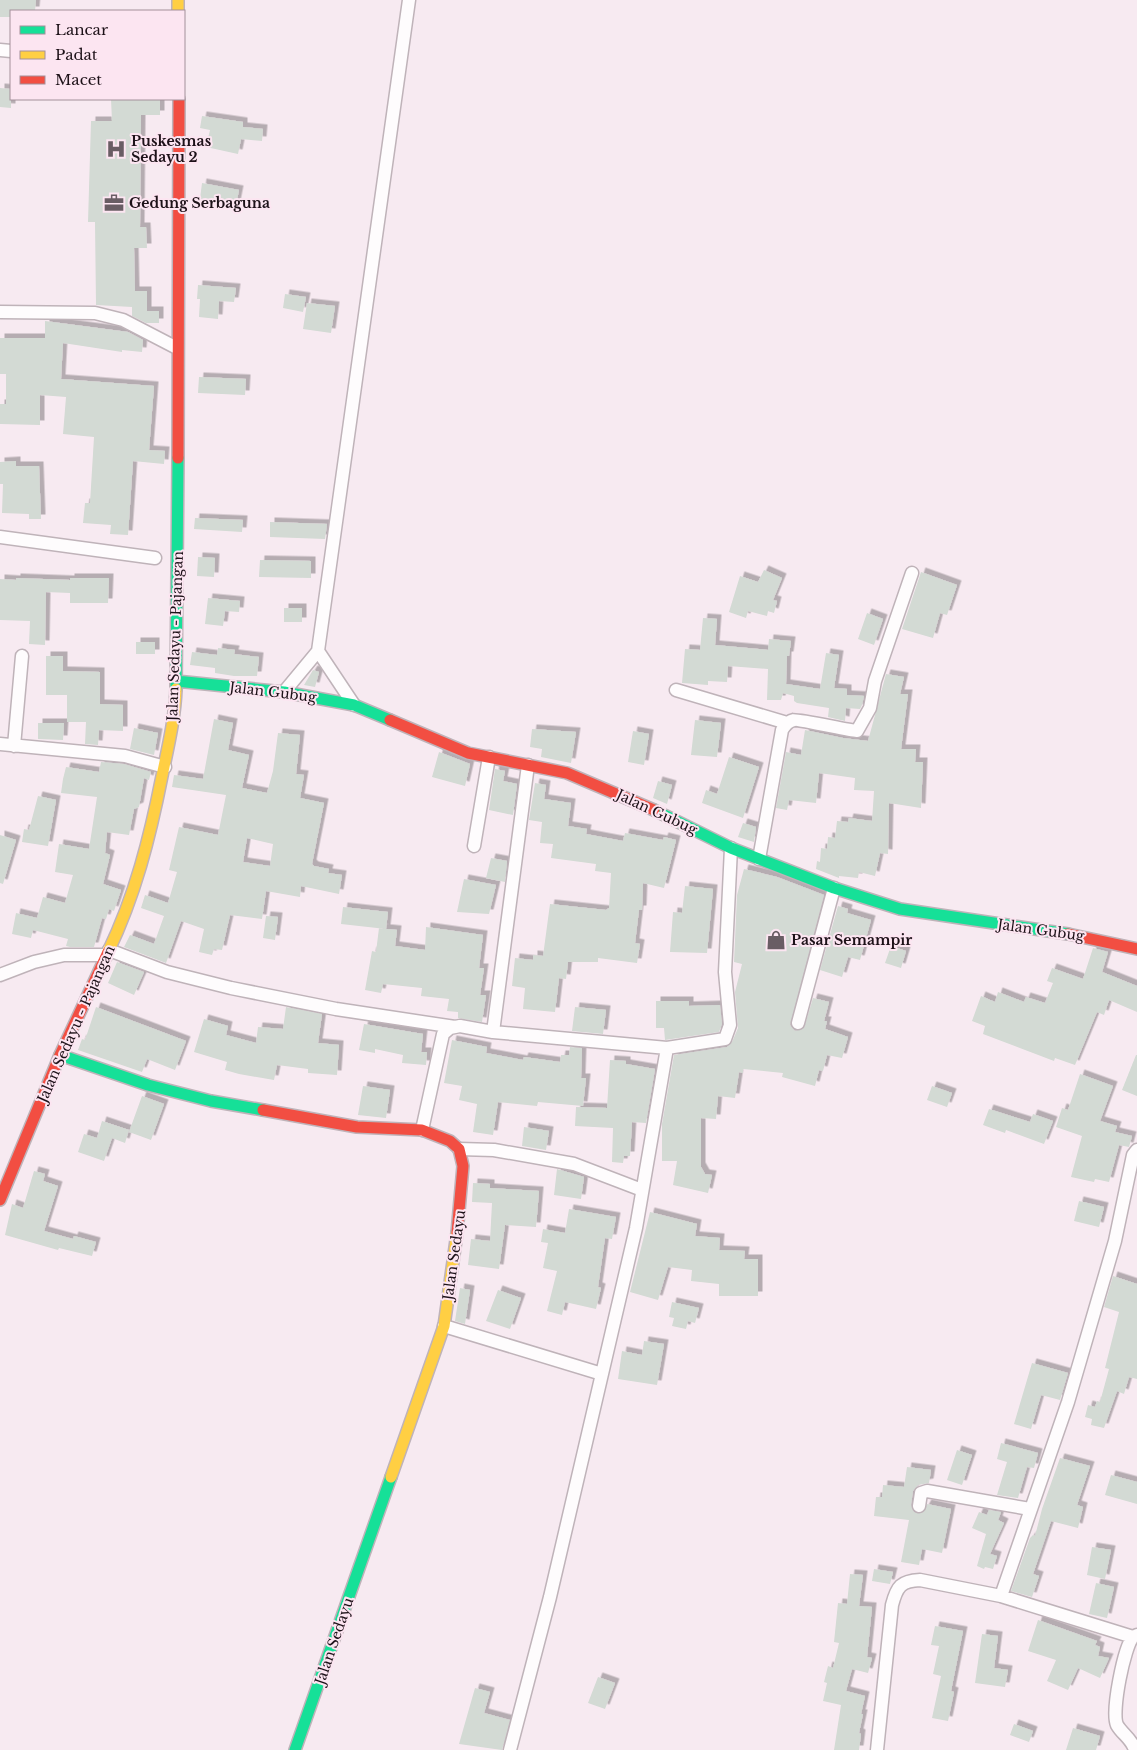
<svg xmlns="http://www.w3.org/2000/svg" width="1137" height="1750" viewBox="0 0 1137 1750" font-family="'Libre Baskerville',serif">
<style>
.building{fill:#d3dad4;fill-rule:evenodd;filter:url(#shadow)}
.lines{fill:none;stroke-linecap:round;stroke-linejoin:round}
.street-casing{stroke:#bfb3b9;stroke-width:15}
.fast-casing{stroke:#bfb3b9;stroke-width:14}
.slow-casing{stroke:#bfb3b9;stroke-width:14}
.jam-casing{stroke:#bfb3b9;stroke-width:14}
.street{stroke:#fefcfd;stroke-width:12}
.fast{stroke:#16e098;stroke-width:11}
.slow{stroke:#ffcf43;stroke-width:11}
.jam{stroke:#f24e42;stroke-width:11}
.labels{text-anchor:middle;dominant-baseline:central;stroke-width:4;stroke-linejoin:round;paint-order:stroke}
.poi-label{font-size:14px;font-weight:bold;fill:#1d1118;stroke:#fce5f1;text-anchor:start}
.street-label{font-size:14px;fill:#1d1118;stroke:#fce5f1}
</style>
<defs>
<filter id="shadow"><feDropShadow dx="4.5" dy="-4.5" stdDeviation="0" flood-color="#0004"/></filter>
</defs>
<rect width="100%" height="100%" fill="#f7eaf1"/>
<path class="building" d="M0,0H36L35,11H11V17H0Z
M0,88L11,89V108L0,107Z
M111,99H160V115H141L140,227H146L147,248H134L135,291H147V311H159V323H146L132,316V307L96,305L95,222H88L91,121H112Z
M202,116L243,122V127L263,129L262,141L241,139L238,154L206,147L210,130L200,128Z
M202,183L239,190L236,205L200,199Z
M198,285L236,288L234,302L219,301L218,319L199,317L200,299H197Z
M285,294L306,297L303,312L283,308Z
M307,303L335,306L331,333L303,329Z
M45,321L128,332L143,340L142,352L122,350V352L63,343L61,379L154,386L149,450L165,451L164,464L133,461L128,535L110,534L111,525L83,523L85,503H90L94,437L63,434L66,397L40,395V425L0,424V404H6V374H0V338H45Z
M199,377L246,379L245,395L198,393Z
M16,461V466H39L41,519H29V514L2,513L3,484H0V462Z
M195,518L243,520L242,532L194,529Z
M270,522L327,524L325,539L270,537Z
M198,557L215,558L214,577L197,576Z
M260,560L311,561V578L259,577Z
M764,570L782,578L773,600L777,601L774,613L768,611L767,616L748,611L746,618L729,612L740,576L758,582Z
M921,572L957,585L947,615L940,613L933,638L902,629Z
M16,578L70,580V578H109L108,603H70V593L46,592L45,645L29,644L30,621L0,620V579L16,580Z
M208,598L240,601L239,612L225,611L223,626L205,624Z
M284,608H302V622H284Z
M867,613L883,619L874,645L858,639Z
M703,618L717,619L715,645L768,650L769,639L791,641L789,656H787L786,684L820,689L826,653L839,655L834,688L847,689V695L864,696L862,705L860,709L846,708L845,721L828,717L829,708L797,703L794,701V696L783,693L781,700H767L768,669L728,666L727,682L708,681V685L682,683L685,649L700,650Z
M136,642H155V654H136Z
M218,648L235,650L234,654L259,657L257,676H234L215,673V668L190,665L192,652L217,655Z
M46,656H63V671L100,672V704L123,705V731L99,730L98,745L85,744L86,722H67V695H46Z
M313,670L319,672L315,687L304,685Z
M886,674L904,677L900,694H908L901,749H916L915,762H923L921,808L889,803L888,854L880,853L875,876L859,872L858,878L839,876V878L816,869L817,861L820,862L821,848L827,849L828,837L835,838L837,821L848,822L849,818L872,821L874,791L854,790L855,778L819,773L816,803L789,800L787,810L776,808L786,752L801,755L805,730L843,738L868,741Z
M214,719L233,723L228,750L249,755L242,788L267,793L273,771L278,733L300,735L296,774L304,775L300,798L324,803L312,864L314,866L329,869L328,873L342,875L339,894L301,886L300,897L266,891L262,919L230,915L222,950L214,949L212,955L199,952L204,929L181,921L166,963L124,947L130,935L154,944L164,916L141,908L145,895L168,903L177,872L169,870L179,827L218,835L226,795L172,787L174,775L203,779ZM247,838L273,844L270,866L243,862Z
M695,720L721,723L717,757L691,755Z
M38,723H64L63,740L38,739Z
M134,728L158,733L154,755L130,749Z
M532,729L576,732L571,763L541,757L542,749L530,747Z
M633,731L649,734L644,765L628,762Z
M439,752L470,764L465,786L432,777Z
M729,757L759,767L743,818L702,803L706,790L717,794Z
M101,762L124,764L151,772L149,780L144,778L139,807L134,809L129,835L107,832L105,853L110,855L103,884L121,890L114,911L109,909L106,919L102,918L94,947H70L66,946L68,939L33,930L31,938L12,934L16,913L37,918L43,897L65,903L73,875L55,872L59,844L89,849L97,797L61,793L63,779L66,767L99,772Z
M495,769L505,771L503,781L517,784L513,815L489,810Z
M658,781L672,785L667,804L653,798Z
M535,783L546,785L544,799L571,803L568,826L587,829L586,834L623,841L625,833L663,840L664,837L676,840L664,888L643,883L642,910H639L635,943L640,944L637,963L598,958V962H568L566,979L559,978L555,1012L523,1009L525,988L512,986L515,958L533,960V955L543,956L550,904L606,910L609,908L611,873L595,871L596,864L551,858L553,844L540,843L542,822L529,820Z
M38,796L56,800L48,846L22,842L24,829L29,830Z
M743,823L756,827L754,842L738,837Z
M0,835L16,840L3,884L0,883Z
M491,858L507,861L505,882L486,878Z
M744,869L777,877L824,895L790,1025L795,1031L804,1028L813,998L829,1002L824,1021H827L825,1029L848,1037L842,1058L827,1055L823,1071L819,1070L815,1086L782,1077L783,1073L743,1069V1073L739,1072L735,1098L718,1096L716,1119L701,1118V1167L705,1174L712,1175L708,1193L673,1185L677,1161H662V1124L674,1055L727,1047L732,1042L738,1028L735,992L742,964L734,962L737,895Z
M464,879L496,885L489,914L457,912Z
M685,886L713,889L707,953L670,952L673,912L682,913Z
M838,906L848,909L847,913L871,920L860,960L848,957L842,977L820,970Z
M343,907L388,912L386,929L341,924Z
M266,916L278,917L275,940L263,938Z
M426,927L483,935L479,968H484L480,995H486L482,1022L458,1018V1012L447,1011L449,999L421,996L422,988L383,984L381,993L365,990L372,951L376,952L379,928L397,930L395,946L425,950Z
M891,946L906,951L901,968L885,963Z
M1093,948L1108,952L1102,972L1137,986V1012L1109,1000L1104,1015L1097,1012L1075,1065L1055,1058L1054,1061L983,1034L985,1026L972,1021L981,996L995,1002L998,992L1024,1002L1026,997L1045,1003L1053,983L1047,981L1052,968L1083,979Z
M117,962L144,972L134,995L108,983Z
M656,1001H689V1006L720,1005L722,1024L719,1032L665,1040L664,1028H656Z
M96,1007L186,1041L175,1070L147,1059L142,1072L78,1050L82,1039L85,1040Z
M286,1007L322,1014L318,1043L339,1045L337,1075L308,1073V1069L277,1065L274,1080L239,1074L225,1070L227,1062L194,1052L204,1019L228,1026L226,1035L256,1043L258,1027L283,1029Z
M575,1007L606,1010L603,1034L572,1031Z
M364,1024L423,1034L421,1052H427L426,1065L402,1063L403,1055L375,1049V1053L359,1050Z
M452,1040L487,1047L486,1053L523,1060L524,1057L560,1062L561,1055H569L570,1047L582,1048L581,1078H586L583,1106L538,1102L537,1106L498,1102L493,1135L473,1132L477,1104L459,1100L462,1086L444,1083Z
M1136,1055H1137V1096L1122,1090Z
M610,1060L626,1061V1064L655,1069L646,1123L632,1122L630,1156H624L623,1163L612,1162L613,1128L575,1126L576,1107L607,1108Z
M1080,1074L1113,1086L1100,1121L1117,1126L1115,1132L1132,1136L1129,1147L1119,1145L1109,1182L1095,1179L1094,1182L1071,1177L1082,1136L1056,1127L1062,1108L1068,1110Z
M363,1086L390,1090L386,1118L358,1115Z
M932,1086L952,1093L947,1107L927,1100Z
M142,1096L164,1104L151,1140L129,1132Z
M989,1109L1030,1122L1033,1114L1053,1121L1044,1144L1006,1130L1005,1133L983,1125Z
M102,1121L129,1130L125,1143L112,1138L104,1161L78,1152L84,1134L97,1138Z
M524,1127L549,1131L546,1150L522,1146Z
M557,1169L584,1177L581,1199L554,1195Z
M34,1171L45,1174L43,1181L58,1186L44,1231L73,1239L74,1236L96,1242L92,1256L59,1248L58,1250L5,1235L12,1204L23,1208Z
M473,1183L490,1184V1188L539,1191L536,1227L505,1225L499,1269L468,1265L471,1239L490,1241L492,1203L472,1202Z
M1079,1201L1104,1207L1099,1227L1074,1221Z
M569,1209L616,1217L612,1239L605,1238L598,1287L601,1288L596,1309L565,1302L562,1315L547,1311L557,1271L543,1268L548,1243L541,1242L543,1229L565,1233Z
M650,1212L697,1224L695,1236L720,1238L719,1250L745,1251L744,1259H758V1296H719V1284L691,1281L692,1270L668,1267L658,1300L630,1292Z
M1113,1276L1137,1284V1379L1129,1377L1124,1394L1117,1391L1104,1428L1091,1425L1092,1419L1085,1417L1088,1405L1095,1407L1097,1401L1100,1402L1109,1369L1105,1368L1119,1312L1104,1307Z
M460,1288L470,1290L465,1324L455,1321Z
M498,1290L521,1298L510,1329L486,1321Z
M672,1302L699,1308L695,1323L688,1321L686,1329L672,1326L674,1318L669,1317Z
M644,1341L664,1344L657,1385L618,1379L622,1351L642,1355Z
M1032,1363L1068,1373L1060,1400L1041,1395L1031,1429L1014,1424Z
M1001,1443L1038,1453L1034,1468L1027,1467L1018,1498L997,1495L1007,1462L997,1459Z
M957,1450L972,1455L962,1485L947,1480Z
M1060,1458L1090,1466L1077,1505L1083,1507L1078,1528L1051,1521L1033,1574L1039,1576L1032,1597L1011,1591L1030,1538L1033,1535L1035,1536L1042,1509Z
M907,1467L931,1470L929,1483L918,1485L913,1491L911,1505L914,1512L922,1513L927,1504L951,1509L942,1553L922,1549L919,1565L901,1562L909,1520L874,1516L876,1497H882L883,1485L904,1487Z
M1111,1475L1137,1482V1504L1105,1495Z
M989,1510L1001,1512L998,1520L1004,1523L990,1554L997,1556L993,1569L985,1567L984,1569L977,1566L986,1534L972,1528L979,1512L987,1515Z
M1092,1547L1111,1550L1105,1579L1087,1575Z
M874,1569L893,1572L890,1584L872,1581Z
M850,1574L863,1575L859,1606L872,1607L867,1657L872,1658L868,1673L852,1669L846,1691L865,1696L861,1714H863L859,1733L861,1734L859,1750H834L841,1705L823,1701L827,1683L824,1682L828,1666L833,1668L839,1643L834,1642L838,1603L847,1604Z
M1096,1583L1114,1587L1107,1618L1089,1614Z
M1038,1620L1097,1641L1095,1645L1100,1647L1098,1656L1109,1658L1100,1678L1078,1668L1068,1690L1047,1681L1056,1660L1028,1651Z
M935,1626L963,1631L951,1691L954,1692L948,1721L932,1718L941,1676L933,1674L939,1646L931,1645Z
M982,1634L998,1636L994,1668L1008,1670L1005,1687L975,1683Z
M598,1677L615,1683L605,1709L588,1703Z
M475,1688L490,1692L484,1713L510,1720L502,1750L459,1744Z
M1014,1724L1033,1731L1029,1742L1010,1735Z
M1073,1728L1100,1736L1096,1750H1066Z"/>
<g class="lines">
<defs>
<path id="street" d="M0,50L11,51
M0,312L95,313L123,320L177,348
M0,537L155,558
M318,651L354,705
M676,690L787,723
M284,692L318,651L409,0
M0,744L125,756L165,767
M14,746L22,656
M474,846L489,757
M759,859L782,730C785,725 788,721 794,720C797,719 848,730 857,731L870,708L875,681L912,573
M109,950L167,972L231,988L336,1009L455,1027
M0,975L34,962L64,955H107
M798,1023L834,888
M493,1032L528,765
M422,1130L443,1034L450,1028L460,1026L493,1032L667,1048L725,1039L730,1025L725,972L731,848
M459,1149L494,1150L574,1164L642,1190
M444,1326L602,1374
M919,1506L921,1493L927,1491L1030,1509
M1001,1596L1068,1402L1115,1241L1133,1155L1137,1150
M1133,1637C1124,1647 1111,1712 1117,1725C1122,1734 1132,1739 1135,1750
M510,1750L550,1597L636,1228L667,1048
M877,1750L892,1605C897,1586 901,1581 920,1580L1001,1596L1133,1637L1137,1635"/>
<path id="fast" d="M176,681L284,692L354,705L390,720
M176,689L178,458
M654,810L731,848L834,888L900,909L1068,934
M60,1055L148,1085L211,1101L263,1110
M295,1750L391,1477"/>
<path id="slow" d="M178,0V11
M108,952C135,896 150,837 162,776C168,747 175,718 176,689
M391,1477L444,1326L457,1233"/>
<path id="jam" d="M178,458L179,99
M390,720L468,753L567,773L654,810
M1068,934L1137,949
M263,1110L357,1127L422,1130L450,1141L459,1149L463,1166L457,1233
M0,1200L60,1055L108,952"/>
</defs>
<use href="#street" class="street-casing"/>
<use href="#fast" class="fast-casing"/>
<use href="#slow" class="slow-casing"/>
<use href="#jam" class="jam-casing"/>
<use href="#street" class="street"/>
<use href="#fast" class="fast"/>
<use href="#slow" class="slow"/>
<use href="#jam" class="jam"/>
</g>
<defs>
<symbol id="hospital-bare" viewBox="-9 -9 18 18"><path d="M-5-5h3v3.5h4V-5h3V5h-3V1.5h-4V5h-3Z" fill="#695d64" stroke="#fce5f1" stroke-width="2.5" paint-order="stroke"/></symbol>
<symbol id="office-bare" viewBox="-9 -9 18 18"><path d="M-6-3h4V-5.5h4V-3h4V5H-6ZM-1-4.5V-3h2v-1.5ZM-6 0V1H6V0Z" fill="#695d64" stroke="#fce5f1" stroke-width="2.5" paint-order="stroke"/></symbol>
<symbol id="shop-bare" viewBox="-9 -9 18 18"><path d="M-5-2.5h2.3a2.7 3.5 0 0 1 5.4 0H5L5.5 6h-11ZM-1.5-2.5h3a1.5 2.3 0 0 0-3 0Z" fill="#695d64" stroke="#fce5f1" stroke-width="2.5" paint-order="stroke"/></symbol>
</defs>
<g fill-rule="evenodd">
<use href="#hospital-bare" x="102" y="135" width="28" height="28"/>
<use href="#office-bare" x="100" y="189" width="28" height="28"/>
<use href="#shop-bare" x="762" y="926" width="28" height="28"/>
</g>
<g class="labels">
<g class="poi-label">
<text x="131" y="141">Puskesmas<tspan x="131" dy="16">Sedayu 2</tspan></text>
<text x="129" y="203">Gedung Serbaguna</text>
<text x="791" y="940">Pasar Semampir</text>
</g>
<g class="street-label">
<text transform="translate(175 636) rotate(-88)">Jalan Sedayu - Pajangan</text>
<text transform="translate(273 692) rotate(7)">Jalan Gubug</text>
<text transform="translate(657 812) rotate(25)">Jalan Gubug</text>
<text transform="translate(1041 930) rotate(8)">Jalan Gubug</text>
<text transform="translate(76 1024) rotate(-66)">Jalan Sedayu - Pajangan</text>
<text transform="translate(454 1255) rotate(-82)">Jalan Sedayu</text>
<text transform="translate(334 1641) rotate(-71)">Jalan Sedayu</text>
</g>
</g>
<rect x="10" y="10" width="175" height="90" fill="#fce5f1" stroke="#a3909a"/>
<rect x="20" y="26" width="25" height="8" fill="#16e098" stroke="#a3909a"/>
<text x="55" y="35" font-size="15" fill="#1d1118">Lancar</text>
<rect x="20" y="51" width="25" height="8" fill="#ffcf43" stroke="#a3909a"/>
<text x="55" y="60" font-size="15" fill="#1d1118">Padat</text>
<rect x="20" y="76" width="25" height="8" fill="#f24e42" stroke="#a3909a"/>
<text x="55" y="85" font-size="15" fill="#1d1118">Macet</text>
</svg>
